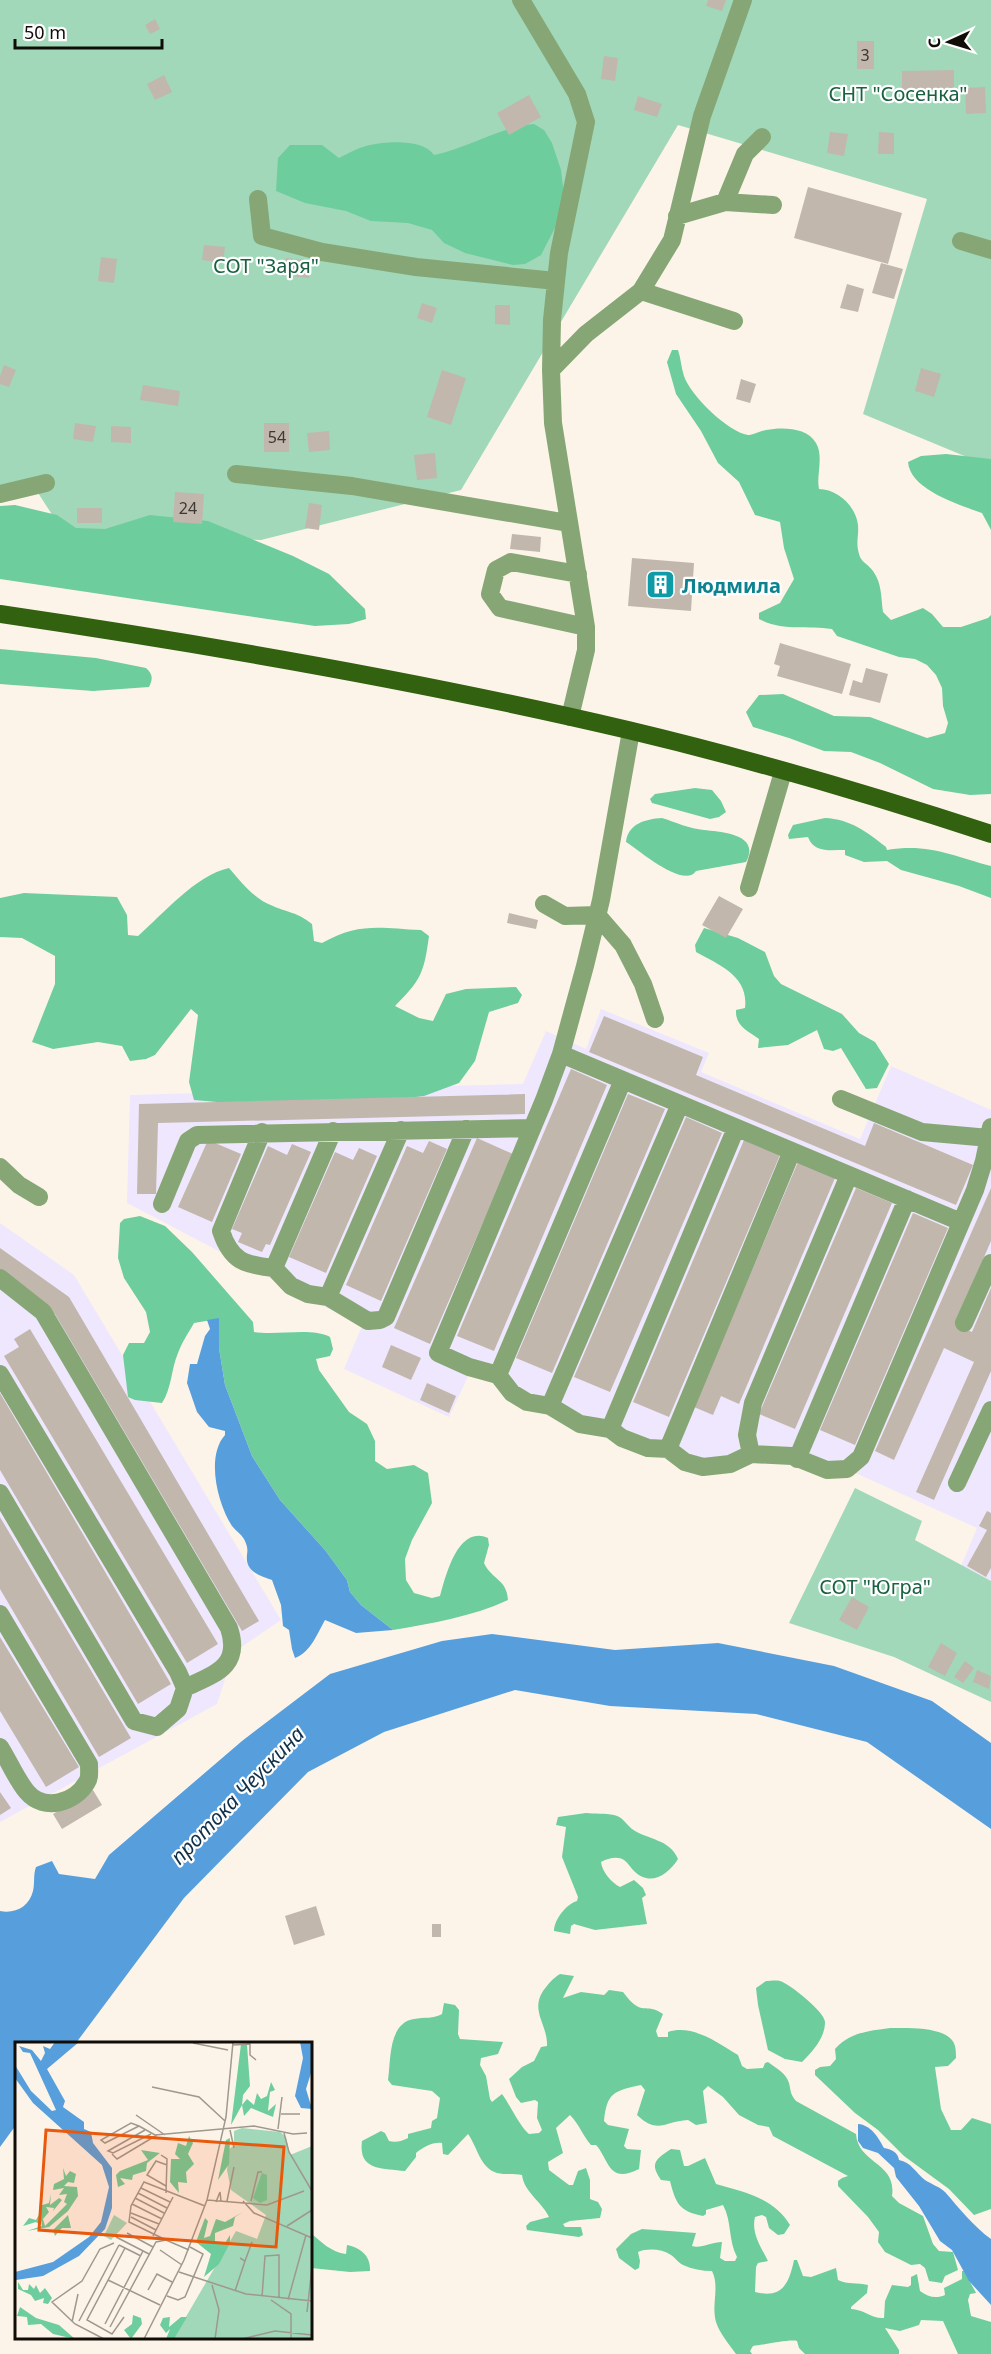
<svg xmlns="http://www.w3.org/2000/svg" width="991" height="2354" viewBox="0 0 991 2354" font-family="'Noto Sans',sans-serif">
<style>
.industrial{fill:#eee7fd}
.green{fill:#a1d8b9}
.forest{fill:#6ecd9c}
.water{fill:#579fdc}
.building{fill:#c1b7ad}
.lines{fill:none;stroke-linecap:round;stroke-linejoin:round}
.minor{stroke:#86a775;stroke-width:18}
.major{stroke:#32610f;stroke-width:18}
.labels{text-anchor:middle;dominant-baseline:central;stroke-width:4.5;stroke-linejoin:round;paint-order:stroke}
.number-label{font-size:16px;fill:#3c3832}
.park-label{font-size:20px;fill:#196141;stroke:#fff}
.culture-label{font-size:20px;font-weight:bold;fill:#0d838f;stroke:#fff;text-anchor:start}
.water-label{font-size:21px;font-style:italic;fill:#113049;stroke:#fff}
.inset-road{fill:none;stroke:#9e988f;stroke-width:1.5}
.view{fill:#e8590c;fill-opacity:0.15;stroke:#e8590c;stroke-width:3}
.inset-edge{fill:none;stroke:#100d09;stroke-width:3}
</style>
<rect width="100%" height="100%" fill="#fdf4e9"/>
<path class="industrial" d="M601,1009L709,1053L701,1072L860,1139L891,1066L991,1110V1581L961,1566L977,1528L860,1475L792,1453L706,1468L472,1368L449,1417L344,1369L362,1326L127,1203L130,1095L523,1084L546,1031L586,1049Z
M0,1223L74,1275L281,1620L234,1652L217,1704L0,1822Z"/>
<path class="green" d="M0,0H991V467L863,414L927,199L678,125L461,490L261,540L62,530L31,482L0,488Z
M855,1488L922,1521L915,1540L991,1581V1702L894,1657L789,1623Z"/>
<path class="forest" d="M534,124L544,130L552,143L561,170L564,195L561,216L541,255L525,264L513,265L465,253L444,243L432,230L408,223L371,221L346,211L305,203L276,191L278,158L290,145H322L339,158C349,153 359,147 370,145C388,141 424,139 434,155C468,148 500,127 534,124Z
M672,350H678C681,359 681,367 684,376C690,395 728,432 748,435C753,435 760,431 766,430C782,427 807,427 816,443C824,457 816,475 819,489C837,489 856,506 858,525C859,538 855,543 860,557C863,563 869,565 873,571C882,583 881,598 883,612L891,620L923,608L932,614L943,627H961L988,618L991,615V794L970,795L933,789L880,763L851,752L824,751L789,738L753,727L746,712L759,695L783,694L834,716L870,717L927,738L945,733L948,723L943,706L942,688L936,675L927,665L915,659L899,657L837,636L832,629C806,625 785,632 759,619V613L780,603L794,579L784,548L780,522L755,515L739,482L718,463L701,431L676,394L667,362Z
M946,454L991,459V530L982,513C960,505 910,490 908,462L921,456Z
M15,505L57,515L76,528L105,529L150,515L208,521L293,556L329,574L365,609L366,619L349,624L315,626L0,579V506Z
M0,649L96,658L146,668C153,674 153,679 149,687L93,691L0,684Z
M695,788L712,790L721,801L726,812L719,817L710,819L652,803L650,799L655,794Z
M662,818C675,822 690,829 704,830C722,832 761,834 746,862L696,871C684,889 640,851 626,842C628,824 645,819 662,818Z
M825,818C850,819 867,832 886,847L887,850C929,843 952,856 991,866V898L959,886L901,870L887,861L864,862L845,855V850C829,850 814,853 808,837L789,839L788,835L793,825Z
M229,868C242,883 254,899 273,906C291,914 295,911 312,924L314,941L322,943C359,922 380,928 421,930L429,936C424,973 421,980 395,1006L419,1018L433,1021L446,994L466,989L516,987L522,995L518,1003L489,1012L475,1061L459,1083L424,1096L391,1100L240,1104L194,1100L189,1082L198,1015L191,1009L155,1055L146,1059L130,1061L122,1046L98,1042L53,1049L32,1042L55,984V956L22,938L0,937V898L24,893L117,897L127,915L128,935L138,936C163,914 196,875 229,868Z
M704,928L738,938L765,952L774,976L781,984L842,1014L859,1033L875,1042L889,1064L877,1088L866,1089L841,1048L833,1051L824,1049L817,1030L788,1045L758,1048L759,1039C748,1031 735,1026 736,1010L745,1008C749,976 719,965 696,952L695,945Z
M140,1216L165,1226L192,1252L253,1322L254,1332C277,1336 311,1327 330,1337L333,1349L330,1356L316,1359L319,1370L349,1412L367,1424L375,1441V1461L387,1469L414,1465L428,1473L432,1503L412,1540L405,1559L406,1580L414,1593L432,1598L440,1596C446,1575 458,1525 488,1538L489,1545L484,1563C491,1579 507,1579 508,1600C471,1617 433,1623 393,1630L361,1605L350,1592L347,1580L325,1550L280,1500L252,1456L225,1385L219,1348L218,1319L194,1323C189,1332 182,1342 178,1353C171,1369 172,1388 162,1403L135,1400L128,1397L123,1355L129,1343H144L150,1332L146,1312L124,1278L118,1258L120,1223L124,1219Z
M586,1813C595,1814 605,1813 614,1815C623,1817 626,1824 632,1829C648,1840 670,1839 678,1859C668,1875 650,1887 634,1871C631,1868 628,1863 624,1860C618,1856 608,1858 601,1862C602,1872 612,1883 620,1887L634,1880L643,1888L646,1895L642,1898L647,1924L595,1930L574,1924L571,1926L570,1934L554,1931C554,1920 566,1904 577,1901L578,1897L562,1857L566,1827L556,1825L558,1817Z
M560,1974L574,1976L563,1998L581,1992L604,1995L609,1990L623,1992C643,2019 645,2001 663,2014L656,2031L658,2037H668V2032C693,2024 718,2043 738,2055L742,2066L747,2069L763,2068L765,2063L768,2062C776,2068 786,2073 789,2083C791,2091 790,2094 796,2101L856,2134C858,2164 897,2162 892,2196L899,2203L923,2216L933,2244L939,2251L953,2252L958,2270L945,2276L942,2283L929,2281L925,2268L920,2264L911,2265L885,2252L878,2242L879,2232L868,2217L838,2186V2181L842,2178L848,2176L773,2136L769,2127L758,2125L739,2115L723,2097L708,2086L703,2091L707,2123L696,2125L688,2120C665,2121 658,2135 637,2115L645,2090L641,2085C614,2091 607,2092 604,2121L608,2125L629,2129L624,2146L627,2149L641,2150L639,2169C608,2185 609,2159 596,2145H591C583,2136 579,2124 570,2115L556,2128L563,2153L548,2162L549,2170L569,2185H573L578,2171L586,2168L590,2180V2199L598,2202L602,2209L600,2218L570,2221L563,2224L565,2227H581L583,2235L579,2237L527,2230L526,2226L530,2222L549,2217C542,2202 524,2192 522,2175C514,2173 505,2175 497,2173C480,2168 477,2146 468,2134L448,2155L443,2154L442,2143C432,2142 424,2147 416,2153V2157L405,2171C382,2168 358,2171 362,2141L381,2131L385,2133L389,2141C396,2143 402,2141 408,2138V2134L431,2128L432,2121L437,2118L440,2098L432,2091L392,2085L388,2080C391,2060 388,2023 414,2019C424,2017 434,2019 442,2014L444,2003L455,2005L459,2010L458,2034L460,2039L503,2042L498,2054L481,2058L480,2065L486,2076L490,2099L492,2102L502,2094C510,2105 520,2127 529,2134L539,2133L542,2130L537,2118L538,2102L535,2100L521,2103L516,2097L509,2079L522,2067L534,2061L541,2047L547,2046C548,2025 530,2011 543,1991C549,1983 552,1979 560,1974Z
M766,1981C770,1981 776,1980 780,1981C790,1984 825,2012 825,2022C825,2038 813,2051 802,2062L785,2059L768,2050L758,2005L756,1988Z
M890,2028C906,2028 940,2026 952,2040C956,2045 956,2052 956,2058L948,2066L935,2067L941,2109L951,2130H961L972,2118L991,2124V2209L974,2215L949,2189L904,2156L878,2130L855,2113L815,2075V2070L820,2067L830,2066L836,2059L835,2049C850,2032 869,2031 890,2028Z
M671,2149L680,2150L684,2166H688L705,2158L716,2184C744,2192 774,2198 790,2225L784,2234L778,2235L769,2228L766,2217L762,2215L755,2217C751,2233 761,2247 768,2261L758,2263L756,2267L755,2292C783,2299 789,2283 794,2260H797L803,2276L811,2277L836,2268L838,2280C848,2285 857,2282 868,2285L867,2293L851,2307V2309C863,2309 872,2319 884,2318L885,2301L892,2285L908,2287L911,2285V2277L917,2274L920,2291C928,2297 936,2299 945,2295L944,2288L962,2279V2271H964L975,2291L976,2293L970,2294L968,2300L971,2316L991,2322V2354H958L943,2321L921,2320L919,2325L900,2331L885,2328L899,2350V2354H805L799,2348L797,2341C790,2339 763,2345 753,2346L750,2351L752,2354H736C729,2344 720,2334 716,2322C711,2305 720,2287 712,2271C702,2271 692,2269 683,2265C677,2262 676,2258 671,2255C662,2249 648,2248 638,2252L640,2261L639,2268L635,2270L619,2258L616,2249L631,2234L642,2229L696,2233L692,2246C700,2249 712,2242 722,2242L720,2258L725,2261H735L737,2257C728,2240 732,2221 723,2205L706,2210V2214L703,2216C679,2211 676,2204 670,2181L661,2180C649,2163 656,2159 671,2149Z
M311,2233C321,2242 331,2252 346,2254L347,2245C361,2248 371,2256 370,2271L350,2272L311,2268Z"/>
<path class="water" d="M219,1318V1348L225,1385L252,1456L280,1500L325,1550L347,1580L350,1592L361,1605L393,1630L356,1633L325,1620C317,1634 311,1652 295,1658L292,1649L289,1630L283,1626L281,1605L272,1580C263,1577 249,1573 247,1561C246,1552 250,1551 244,1539C241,1534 236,1531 232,1526C217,1503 206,1456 225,1435V1431L209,1427L197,1412L187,1383L190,1364H197L205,1336L210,1329L207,1320Z
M492,1634L615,1650L718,1643L834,1666L932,1701L991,1743V1829L867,1742L756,1714L610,1706L515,1690L384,1732L308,1772L184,1898L76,2043L16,2044V2125L0,2147V1911C15,1914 29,1907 33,1891C35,1883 33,1875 36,1867L52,1861L59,1874L95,1879L109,1855L242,1741L330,1674L442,1641Z
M858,2124C871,2125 878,2137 884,2148C891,2149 898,2152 899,2160C911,2162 916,2173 925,2180C931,2184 940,2187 945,2192C959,2208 974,2227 991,2239V2305L969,2281L952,2250L940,2241L919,2206L896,2177L894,2168L878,2153L863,2148L858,2141Z"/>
<path class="building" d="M708,0H726L722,11L706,6Z
M155,19L160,29L150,34L145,25Z
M857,41H874V69H857Z
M604,56L618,58L615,81L601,79Z
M954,70V89L902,90V71Z
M164,75L172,92L155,100L147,84Z
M985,87L986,113L966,114L965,88Z
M529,95L541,117L509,135L497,113Z
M638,96L662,104L657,117L634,110Z
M830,132L848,134L844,156L827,153Z
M879,132L894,133V154H878Z
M808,187L902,213L888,264L794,238Z
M204,245L225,247L223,263L202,260Z
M101,257L117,259L114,283L98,281Z
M286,258L311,261L309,278L283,275Z
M881,263L903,269L894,299L872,293Z
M847,284L864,289L858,312L840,308Z
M422,303L437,308L432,323L417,318Z
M495,305H510V325L495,324Z
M4,365L16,370L9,387L0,384V376Z
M921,368L941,374L934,397L915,391Z
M442,370L466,378L451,425L427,417Z
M741,379L756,384L750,403L736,399Z
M143,385L180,391L178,406L140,400Z
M75,423L96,426L93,442L73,439Z
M264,423H289V452H264Z
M111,426L131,427V443L111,442Z
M329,431L330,450L309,452L307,433Z
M435,453L437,478L417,480L414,455Z
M175,492L204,494L202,524L173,522Z
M309,503L322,505L319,530L305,528Z
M77,508H102V523H77Z
M512,534L541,537L540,552L510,549Z
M632,558L694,563L691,611L628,606Z
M780,643L851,664L842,694L777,676L780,666L774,664Z
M866,668L888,674L880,703L849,695L853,680L862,683Z
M719,896L743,909L726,938L702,925Z
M509,913L538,920L536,929L507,923Z
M604,1016L703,1057L696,1075L865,1146L874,1123L973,1165L956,1205L589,1052Z
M571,1069L607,1085L494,1351L457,1336Z
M525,1094V1114L158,1123L156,1194H137L139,1104Z
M628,1094L665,1109L552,1373L516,1358Z
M686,1117L722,1133L610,1392L574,1377Z
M477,1138L513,1154L430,1344L394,1328Z
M208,1140L241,1154L212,1222L178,1207Z
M744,1140L780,1155L669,1417L633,1402Z
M429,1141L447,1149L381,1301L346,1285L407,1146L423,1153Z
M292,1144L311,1152L270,1245L266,1244L262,1252L238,1242L242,1233L232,1229L268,1146L287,1155Z
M359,1148L377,1156L326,1273L289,1257L335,1152L353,1160Z
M798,1162L835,1178L739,1404L721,1396L713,1415L694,1407Z
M856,1188L892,1203L795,1429L759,1414Z
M991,1188V1241L955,1324L972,1332L991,1288V1371L934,1500L916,1492L974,1362L944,1348L894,1460L875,1451Z
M913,1213L948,1228L855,1445L820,1430Z
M0,1248L69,1297L259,1621L242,1631L55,1314L0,1274Z
M30,1329L218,1644L187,1663L4,1356L19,1347L14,1339Z
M391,1345L421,1358L411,1380L382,1367Z
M427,1383L456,1396L449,1413L420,1400Z
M0,1393L171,1684L138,1704L0,1470Z
M987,1511L991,1513V1568L986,1577L967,1566L987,1530L979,1526Z
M0,1517L131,1738L99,1757L0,1589Z
M852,1597L869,1607L857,1630L839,1620Z
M0,1637L79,1767L46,1787L0,1711Z
M941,1643L957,1653L945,1676L928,1667Z
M965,1661L974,1668L963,1683L954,1677Z
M977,1670L991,1676L989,1689L973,1682Z
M93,1790L102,1805L62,1829L53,1814Z
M0,1792L11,1808L0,1815Z
M316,1906L325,1935L294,1945L285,1916Z
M432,1924H441V1937H432Z"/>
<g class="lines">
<path class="minor" d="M521,0L577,94L586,122L559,253L552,320L551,370L553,423L586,627V650L570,717
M258,199L262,236L322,252L416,267L556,281
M725,202L745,154L762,137
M677,216L725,202L773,205
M961,241L991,250
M641,291L734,321
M551,370L586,334L641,291L672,240L702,116L743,0
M236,474L352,486L568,523
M0,494L46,483
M578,574L511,562L496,570L490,594L500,608L586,627
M631,731L601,900L585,966L561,1054L544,1100L438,1353L469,1367L498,1375L512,1393L527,1402L550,1406L580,1424L610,1429L622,1438L648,1448L668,1449L685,1462L703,1467L730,1464L751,1454L792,1456L827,1470L847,1469L861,1457L975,1190L984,1161L991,1127
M749,888L783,772
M544,904L565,916L597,915L623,945L643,984L655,1019
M561,1054L961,1222
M841,1099L922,1132L989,1138
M262,1132L221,1231C231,1261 244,1265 274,1268L291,1286L308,1294L328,1297L368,1321L380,1320L386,1317L466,1129
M0,1167L19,1185L39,1197
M162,1204L188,1141L197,1135L532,1128
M274,1268L333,1131
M0,1278L43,1312L229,1628C242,1667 214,1674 185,1688
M328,1297L401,1130
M964,1323L991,1263
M0,1374L178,1672L185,1688L178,1709L157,1727L134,1721L0,1493
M498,1375L623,1080
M550,1406L680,1104
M610,1429L736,1128
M668,1449L792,1151
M751,1454L747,1435L753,1403L849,1175
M797,1459L907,1199
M957,1483L991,1410
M0,1614L89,1764C89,1770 90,1778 87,1782C75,1803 44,1812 27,1792C16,1779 9,1761 0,1747"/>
<path class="major" d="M0,614C211,645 420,681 628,730C750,759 872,795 991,834"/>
</g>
<defs>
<symbol id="building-square" viewBox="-11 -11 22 22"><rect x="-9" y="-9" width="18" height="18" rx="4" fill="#0f9aa8" stroke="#fff"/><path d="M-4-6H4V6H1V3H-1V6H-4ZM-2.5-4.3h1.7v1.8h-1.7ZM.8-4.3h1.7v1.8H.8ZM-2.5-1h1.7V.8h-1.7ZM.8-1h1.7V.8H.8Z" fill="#fff"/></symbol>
</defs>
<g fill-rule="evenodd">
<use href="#building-square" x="644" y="568" width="33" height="33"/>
</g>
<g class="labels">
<g class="number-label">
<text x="865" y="55">3</text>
<text x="277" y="437">54</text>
<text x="188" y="508">24</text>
</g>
<g class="park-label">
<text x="898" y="93">СНТ "Сосенка"</text>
<text x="266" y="265">СОТ "Заря"</text>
<text x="875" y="1586">СОТ "Югра"</text>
</g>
<g class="culture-label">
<text x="682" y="585">Людмила</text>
</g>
<g class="water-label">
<text transform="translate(237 1795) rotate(-46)">протока Чеускина</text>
</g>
</g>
<g transform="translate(15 2042)">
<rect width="297" height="297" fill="#fdf4e9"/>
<path d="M227,86L265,90L271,95L275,113L297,104V297H158L221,189L242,197L251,173L216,148L212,128L214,107L219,104V89ZM99,173L112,181L96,198L89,194Z" fill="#a1d8b9"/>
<path d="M226,2L232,3L235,44L228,53L227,63L232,57L239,63L242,51L246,57L252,54L256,40L260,48L255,50L253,69L261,62L258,75L236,66L229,74L227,63L216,83ZM174,94L178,101L173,112L179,122L171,130L172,141L163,140L164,151L155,140L156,117H165L160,112L163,101L171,104ZM215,96L214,122L203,138L211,98ZM126,108L145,111L132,121L131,129L118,133L117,138L105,136L110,142L103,145L101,133L105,129L133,118ZM48,126L51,134L55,129L61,132L59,141L53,140L49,144L62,145L63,154L53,169L34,185L12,189L27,184L26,178L25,183L21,180L8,184L14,176L21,178L26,169L24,164L34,161L36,152L35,163L44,156L47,158L38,169L39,166L31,165L34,170L28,177L30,184L52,162L49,160L52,152L44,153L49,146L38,148L39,142L49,137ZM247,131L252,133V158L245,161L238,156ZM228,170L220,175L218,184L200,191V201H210L215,193V201L204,222L189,235L196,212L181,200L190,176L193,179L189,196L195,194L201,177L210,180ZM53,173L56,186H47L40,194L38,188ZM3,240L8,248H13L14,242L19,247L21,243L25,251L30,246L37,256L33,262L28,261L29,256L20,259L16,253L3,247ZM5,265L21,276L44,283L60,297L38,292L26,282L13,283L12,275L2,274ZM118,273L126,276L127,282L116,297L109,288L117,282ZM155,275L154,285L166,275H172L159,297H151L155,287L151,291L145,283L148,276Z" fill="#6ecd9c"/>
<path d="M40,0H64L32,27L50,59L48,65L69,80V87L76,90L78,101L97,126V166L90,187L64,214L28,234L1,238L0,230L38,220L74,195L86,180L94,145L87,123L18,61L0,36V23L16,49L37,69L41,68L15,11L8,10L4,4L17,8L26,19L30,11L28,4L35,7ZM285,0H297V28L291,47L297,67L286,66L280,54L288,16Z" fill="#579fdc"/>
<path class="inset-road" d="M178,1L213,8M218,3L235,2V13L241,18M137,45L184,55L210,79M266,72H285M121,73L150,93M124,84L90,101L86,98L116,81L124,84L140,93L239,84L278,92L292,91M263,87L267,55M130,88L93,109L98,111L136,92M215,88L219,106M269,91L274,110L297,149M97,112L102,117L142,93M146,113L152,117L151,151M151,144L132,133L141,119L152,123M126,146L155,160M123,151L152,166M120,156L149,171M192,158L252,163L289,149M212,159L219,125M228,159L239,171L297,196M236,159L243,130H247M201,160L205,150L206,159M117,162L147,177M116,171L144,182M116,175L141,188M272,184L297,168M112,191L138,205M138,194L158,155M101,195L134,212M151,198L114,180L116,164L129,140L190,164M104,203L126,214M145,208L167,223M230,219L237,200M164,230L231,252L297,259M93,238L145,263M197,243L204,268L200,297M133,248L142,232L157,240M220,249L230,219L225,216M152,254L163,258L170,255L188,212L175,205M247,255L250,214L264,213V257M256,258L276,272V297M273,258L291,193M292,270L297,225M109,275L97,292L72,278L110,206M64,279L104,203M57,280L63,252M90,282L128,209M95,285L141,200L151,198L174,208M89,297L60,282L37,260L67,239L85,207L99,201M129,297L169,218L192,158L211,75L218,0M227,297L260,289L297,293"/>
<path class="view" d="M31,88L269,105L261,205L24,188Z"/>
<rect width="297" height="297" class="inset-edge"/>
</g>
<g transform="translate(949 42) rotate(266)" stroke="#ffffff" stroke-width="4.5" paint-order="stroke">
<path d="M0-4.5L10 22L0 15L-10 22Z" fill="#100d09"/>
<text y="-9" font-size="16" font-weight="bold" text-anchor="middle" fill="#100d09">С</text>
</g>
<path d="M15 39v9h147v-9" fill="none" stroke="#100d09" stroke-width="3"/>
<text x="24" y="39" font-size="18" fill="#100d09" stroke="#ffffff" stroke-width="4.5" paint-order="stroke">50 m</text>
</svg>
